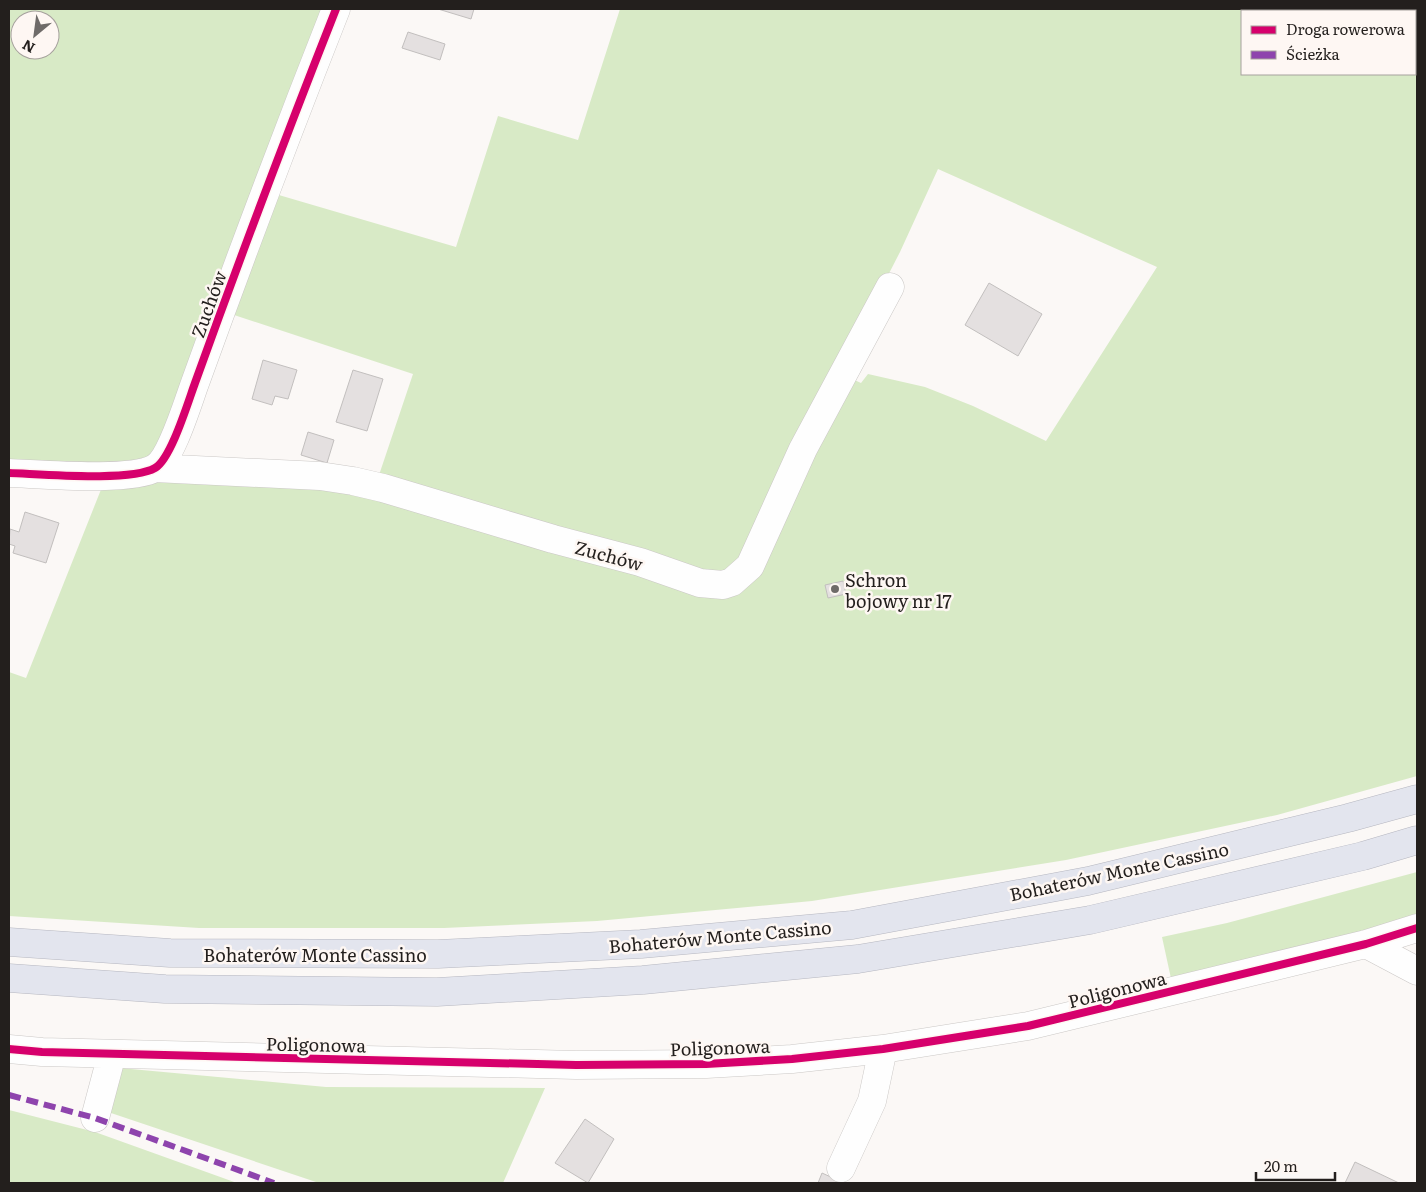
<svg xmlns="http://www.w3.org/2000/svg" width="1426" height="1192" viewBox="0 0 1426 1192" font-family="Literata,serif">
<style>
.green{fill:#d8eac6;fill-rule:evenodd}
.building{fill:#e4e0e0;stroke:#c2bfbe}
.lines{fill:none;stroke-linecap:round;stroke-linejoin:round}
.minor-casing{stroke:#cbc8c6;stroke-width:29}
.highway-casing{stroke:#b6b7c0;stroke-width:29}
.minor{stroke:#fefefe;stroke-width:28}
.highway{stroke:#e3e5ee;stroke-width:28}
.quiet{stroke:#8e44ad;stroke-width:6;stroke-dasharray:12 6;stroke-linecap:butt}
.cycleway-casing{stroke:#fef7f3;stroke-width:11}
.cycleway{stroke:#d6006c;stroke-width:8}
.poi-dot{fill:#6f6b69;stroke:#fef7f3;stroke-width:2}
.labels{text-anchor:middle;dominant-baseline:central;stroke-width:5;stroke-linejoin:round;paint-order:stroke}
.street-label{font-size:18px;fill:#231f1d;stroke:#fef7f3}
.poi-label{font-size:18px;fill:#231f1d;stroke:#fef7f3;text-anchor:start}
</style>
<rect width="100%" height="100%" fill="#fbf8f6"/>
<path class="green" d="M9,9H328L155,456L136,466L9,463ZM20,20H50V50H20Z
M620,9H1417V776L1277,815L1066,860L812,901L597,921L444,928H199L9,916V672L26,678L104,482L158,477L319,481L385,494L464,520L638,566L704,589H731L741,583L752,572L807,452L848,377L861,383L868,374L925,387L973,406L1046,441L1157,267L938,169L900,252L771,503L751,554L743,567L734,575L721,579L707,578L640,556L509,522L377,481L413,374L228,313L272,193L456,247L498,116L578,140ZM1242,11H1415V74H1242Z
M1417,872V919L1172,983L1162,937L1227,923Z
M120,1068L326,1087L545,1088L503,1183H319L108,1112Z
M9,1110L95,1132L237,1183H9Z"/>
<path class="building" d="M438,9H474L471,19Z
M408,32L445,44L440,60L402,48Z
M989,283L1042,314L1018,356L965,325Z
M263,360L297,370L288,399L275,396L272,405L252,399Z
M353,370L383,379L367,431L336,422Z
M308,432L334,440L327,463L301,455Z
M25,512L59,523L46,563L13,553L15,546L9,544L10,529L19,532Z
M843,581L846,594L828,598L825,585Z
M585,1119L614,1139L588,1183L555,1163Z
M1355,1162L1399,1183H1345Z
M822,1173L844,1183H818Z"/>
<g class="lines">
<defs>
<path id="minor" d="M155,468L320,476L353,481L383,488L553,539L640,562L700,583L723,585L732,582L750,566L803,449L890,287
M9,473C40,474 131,482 155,468C171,459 188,402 195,383C240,258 287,133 336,9
M1366,944L1417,971
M9,1049L42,1052L576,1065L706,1064L792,1059L883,1049L1028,1026L1366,944L1417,928
M95,1118L112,1054
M841,1168L872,1101L883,1049"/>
<path id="highway" d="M9,942L170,953L438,954L641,944L852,925L1088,881L1348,818L1417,799
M9,978L165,989L437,992L643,980L858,959L1090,920L1363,856L1417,840"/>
</defs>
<use href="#minor" class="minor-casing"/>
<use href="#highway" class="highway-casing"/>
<use href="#minor" class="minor"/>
<use href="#highway" class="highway"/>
<path class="quiet" d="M9,1095L95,1118L274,1183"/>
<defs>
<path id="cycleway" d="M9,473C40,474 131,482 155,468C171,459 188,402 195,383C240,258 287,133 336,9
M9,1049L42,1052L576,1065L706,1064L792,1059L883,1049L1028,1026L1366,944L1417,928"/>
</defs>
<use href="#cycleway" class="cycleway-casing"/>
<use href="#cycleway" class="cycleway"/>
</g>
<circle class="poi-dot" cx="835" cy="589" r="5"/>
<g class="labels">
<g class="street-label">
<text transform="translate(208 304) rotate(-70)">Zuchów</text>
<text transform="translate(609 555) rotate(15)">Zuchów</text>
<text transform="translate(1119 871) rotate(-12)">Bohaterów Monte Cassino</text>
<text transform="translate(720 936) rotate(-5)">Bohaterów Monte Cassino</text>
<text x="315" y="954">Bohaterów Monte Cassino</text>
<text transform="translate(1117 989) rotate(-14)">Poligonowa</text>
<text transform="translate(316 1044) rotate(1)">Poligonowa</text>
<text transform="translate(720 1047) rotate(-2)">Poligonowa</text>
</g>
<g class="poi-label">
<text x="845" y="579">Schron<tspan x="845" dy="21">bojowy nr 17</tspan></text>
</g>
</g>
<rect width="1426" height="1192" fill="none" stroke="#231f1d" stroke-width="20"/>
<rect x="1241" y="10" width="175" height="65" fill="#fef7f3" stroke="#a6a19d"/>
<rect x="1251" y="26" width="25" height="8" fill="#d6006c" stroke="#a6a19d"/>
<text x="1286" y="35" font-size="15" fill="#231f1d">Droga rowerowa</text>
<rect x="1251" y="51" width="25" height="8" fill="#8e44ad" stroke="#a6a19d"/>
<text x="1286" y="60" font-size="15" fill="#231f1d">Ścieżka</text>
<g transform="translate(35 35) rotate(209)"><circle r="24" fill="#fef7f3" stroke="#a6a19d"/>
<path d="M0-4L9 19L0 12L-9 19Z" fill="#6f6b69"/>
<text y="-8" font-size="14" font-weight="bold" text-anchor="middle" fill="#231f1d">N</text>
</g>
<path d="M1256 1172v8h79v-8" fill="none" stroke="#231f1d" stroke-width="2.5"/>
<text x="1264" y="1172" font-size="15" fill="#231f1d" stroke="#fef7f3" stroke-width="4" paint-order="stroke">20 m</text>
</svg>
